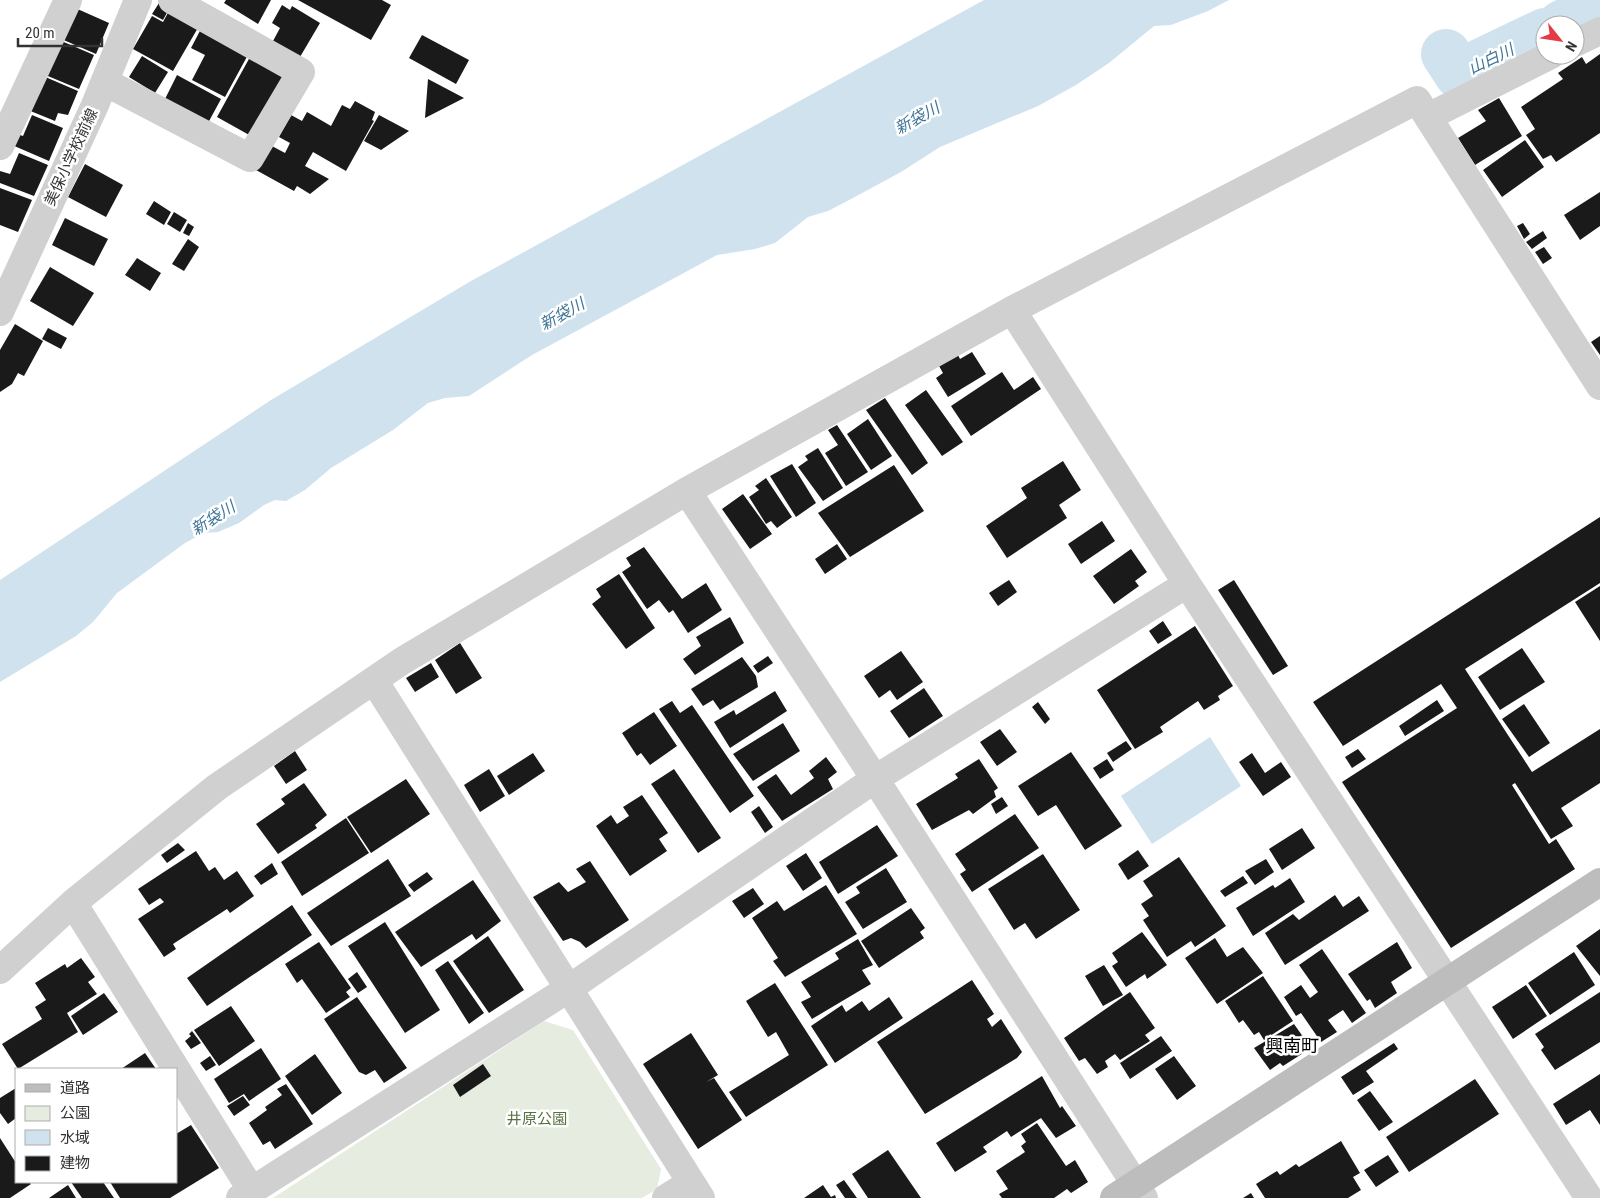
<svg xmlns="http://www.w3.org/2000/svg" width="1600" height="1198" viewBox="0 0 1600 1198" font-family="'Roboto Condensed','Noto Sans JP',sans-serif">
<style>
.green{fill:#e6ecdf}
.water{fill:#cfe2ee}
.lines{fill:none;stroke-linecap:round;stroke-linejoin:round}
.river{stroke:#cfe2ee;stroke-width:50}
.building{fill:#1a1a1a}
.street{stroke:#d0d0d0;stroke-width:28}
.secondary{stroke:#bdbdbd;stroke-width:28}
.labels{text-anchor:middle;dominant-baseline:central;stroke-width:5;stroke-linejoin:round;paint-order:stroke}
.street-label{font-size:15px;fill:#333;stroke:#fff}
.park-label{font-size:15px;fill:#56703f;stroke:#fff}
.water-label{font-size:16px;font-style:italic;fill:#3f7597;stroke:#fff}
.quarter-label{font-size:18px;fill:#000;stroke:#fff}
</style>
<rect width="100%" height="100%" fill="#fff"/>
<path class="green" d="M544,1021L573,1030L661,1169L657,1189L642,1198H273Z"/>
<path class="water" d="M984,0H1229L1208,11L1171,25L1154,26L1109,63L1076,85L1038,106L940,147L901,172L853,198L828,211L808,217L775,243L755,249L717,255L532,355L469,396L445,398L428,403L393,430L331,468L305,490L286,501L275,500L264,505L239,523L218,532L203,533L185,543L117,593L93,622L76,636L0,682V580L271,400L471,281Z
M1210,737L1241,786L1152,844L1121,796Z"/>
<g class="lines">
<path class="river" d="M1562,25L1600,7
M1446,54L1459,74L1545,33"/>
</g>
<path class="building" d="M226,0H271L258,24L224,3Z
M298,0H382L391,5L371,40Z
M159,3L169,9L163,20L152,14Z
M282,5L290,10L292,6L320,23L300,57L273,41L280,28L272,23Z
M73,7L109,23L96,54L59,38Z
M170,9L199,26L173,71L133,49L152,16L163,22Z
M202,27L249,53L225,97L192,80L205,55L191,48Z
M422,35L469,60L456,84L409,58Z
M59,40L94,55L79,89L43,74Z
M1600,54V133L1556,162L1551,155L1543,159L1526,135L1535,129L1521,107L1563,79L1558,73L1582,57L1586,64Z
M142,56L168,72L155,93L129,77Z
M250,57L281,73L285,85L251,136L217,117Z
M177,75L221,99L208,123L165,99Z
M43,76L78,91L68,115L58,113L55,121L28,110Z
M428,79L464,98L425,118Z
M1499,98L1522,136L1475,165L1458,138L1486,121L1478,110Z
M355,101L375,112L372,120L374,121L346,171L313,152L305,166L329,179L310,194L297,186L294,191L256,170L270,145L285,153L290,143L279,137L291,115L302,121L307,112L331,126L342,105L350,109Z
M32,115L63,128L49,161L12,145L17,134L23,136Z
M379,115L409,131L381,150L364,141Z
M1525,140L1544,167L1502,197L1483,170Z
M19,153L48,165L34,196L0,183V171L10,174Z
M85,164L123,185L106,217L68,197Z
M0,188L32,200L18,232L0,225Z
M1600,192V226L1580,240L1564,215Z
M154,201L171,212L164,225L146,214Z
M174,212L187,220L180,232L167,224Z
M65,218L108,239L94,266L52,245Z
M188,223L194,227L189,236L183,233Z
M1523,223L1530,234L1524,239L1517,226Z
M1543,231L1547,238L1532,249L1526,242Z
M188,239L199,247L184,271L172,264Z
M1544,247L1552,258L1543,264L1535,252Z
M137,258L161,273L150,291L125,275Z
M50,267L94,293L73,326L30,301Z
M15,324L43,341L24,376L18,373L12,384L0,392V350Z
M48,328L67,338L61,349L42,339Z
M1600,336V355L1591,342Z
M972,352L986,374L948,397L936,378L943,373L939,366L958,355L960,359Z
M1002,372L1014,390L1033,377L1041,389L971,436L951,406Z
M926,390L963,442L942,456L905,405Z
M885,398L928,463L912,475L866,410Z
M868,419L892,456L871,470L847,434Z
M837,425L868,472L846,486L825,453L838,445L828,430Z
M818,448L843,488L823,501L798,467L808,460L805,456Z
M1063,461L1081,490L1059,505L1067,518L1007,558L986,526L1027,498L1021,488Z
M792,464L816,503L796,517L770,476Z
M894,465L924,511L850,557L818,513Z
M766,478L792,517L777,528L771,521L766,524L749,497L759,490L755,486Z
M743,494L772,534L750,549L722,509Z
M1600,517V583L1465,669L1532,772L1600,729V783L1561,808L1573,826L1551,839L1515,783L1512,785L1549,844L1556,839L1575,869L1451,948L1342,782L1457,708L1441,684L1343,746L1313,702Z
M1102,521L1115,541L1081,564L1068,544Z
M837,544L847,559L825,574L815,559Z
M644,547L682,599L706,583L722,610L688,633L673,610L669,613L659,600L647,609L622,572L631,566L626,558Z
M1131,549L1147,572L1135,581L1139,586L1114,604L1093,576Z
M619,574L655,628L626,649L592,604L601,597L596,589Z
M1009,580L1017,592L998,606L989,593Z
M1234,580L1288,666L1273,675L1218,590Z
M1600,586V641L1575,602Z
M730,617L744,643L695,675L683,659L701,646L696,637Z
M1163,621L1172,635L1158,644L1149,631Z
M1195,626L1233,686L1218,696L1220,700L1204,710L1198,701L1160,727L1163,732L1135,749L1097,690Z
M460,643L482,678L456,694L435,660Z
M1522,648L1545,682L1500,710L1478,677Z
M901,651L923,682L897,700L890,690L879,698L864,676Z
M768,656L773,663L758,673L753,666Z
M742,657L756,676L758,687L720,710L713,700L703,706L691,689Z
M431,663L439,677L415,692L406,678Z
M924,688L943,716L909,738L890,711Z
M775,691L787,711L730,748L714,722L734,710L736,715Z
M1437,700L1444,711L1405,736L1399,726Z
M672,701L680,713L692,705L754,796L730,813L659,709Z
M1038,702L1050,719L1045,724L1032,707Z
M1524,704L1550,743L1529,757L1502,719Z
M654,712L677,746L650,765L641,753L637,756L622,733Z
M783,723L800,751L753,781L733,754Z
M1000,729L1017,752L997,766L980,742Z
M1126,741L1132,749L1113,762L1107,753Z
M1358,749L1366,759L1352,768L1345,757Z
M295,751L307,770L286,784L274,766Z
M1071,752L1122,826L1085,850L1056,805L1038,816L1018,786Z
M533,753L545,771L509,795L497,776Z
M1252,753L1265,773L1281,762L1291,777L1263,796L1239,762Z
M826,757L837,772L828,779L833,789L782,821L757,787L776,774L791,795L814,778L809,771Z
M979,759L998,788L994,791L996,797L973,814L969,810L932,830L916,804L958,778L955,774Z
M1107,759L1114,770L1100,779L1093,768Z
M489,769L505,796L480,812L464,785Z
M674,769L721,838L698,853L651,784Z
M406,779L430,814L371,853L347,817Z
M304,783L327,815L315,825L317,828L278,854L256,824L285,804L281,799Z
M642,795L668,833L659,839L667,851L630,876L596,826L611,815L617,824L629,816L623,807Z
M1002,797L1008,806L996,814L991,804Z
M759,806L773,827L765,833L751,812Z
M1015,814L1039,848L972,892L960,874L966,870L955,854Z
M346,818L369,853L302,896L281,862Z
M877,825L898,856L838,894L819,862Z
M1302,828L1315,848L1282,870L1269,849Z
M178,843L185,850L167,863L161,855Z
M1138,850L1149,866L1128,880L1118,864Z
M196,851L209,871L215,867L224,880L237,871L254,896L230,913L227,909L173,944L176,949L164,957L138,919L164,902L160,898L149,905L138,889Z
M806,853L822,878L803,891L786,866Z
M1043,854L1080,910L1036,939L1025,923L1014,930L988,889Z
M1179,857L1226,926L1195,947L1191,941L1167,957L1143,920L1149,916L1141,904L1153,896L1143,881Z
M388,859L411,896L331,946L307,913Z
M1266,859L1274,872L1255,885L1245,871Z
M590,861L629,920L586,948L580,942L571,938L563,941L533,897L559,882L568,892L586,882L576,869Z
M272,863L278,874L261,885L254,876Z
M886,868L907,902L863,929L845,902L860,893L856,887Z
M427,872L433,879L414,892L408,885Z
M1243,876L1248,883L1225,897L1220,891Z
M1290,878L1305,902L1253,936L1236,908L1273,885L1275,888Z
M473,880L501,921L476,940L472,934L421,967L395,932Z
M826,885L857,934L785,977L773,961L778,958L752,918L777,901L784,911Z
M753,888L764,904L744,918L732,901Z
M1335,895L1343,907L1359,896L1369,911L1285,965L1265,933L1293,914L1299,920Z
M292,905L312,935L207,1006L187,978Z
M911,908L925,928L920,932L924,938L879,968L861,941Z
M385,922L440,1010L405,1033L348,946Z
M1600,929V976L1576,946Z
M1142,932L1167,965L1147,979L1145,974L1126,987L1112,966L1118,962L1112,953Z
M488,936L524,990L489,1013L453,961Z
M1215,938L1227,957L1243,947L1263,973L1217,1004L1185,958Z
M858,939L873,965L862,970L871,984L812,1019L801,1002L811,997L801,982L839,959L835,953Z
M319,942L351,988L346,992L350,997L326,1013L302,979L297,983L285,964Z
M1397,942L1412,968L1391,982L1397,993L1375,1008L1370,999L1367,1001L1348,974Z
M1322,949L1366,1013L1352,1023L1343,1010L1328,1020L1337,1032L1321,1042L1301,1013L1296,1016L1284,997L1301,985L1310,998L1318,992L1299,965Z
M1574,952L1595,985L1550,1015L1528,983Z
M81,958L95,977L88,982L97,994L67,1013L78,1032L18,1069L2,1044L42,1019L35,1007L46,1000L35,983L65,964L67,968Z
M448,961L484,1013L469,1024L435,970Z
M1104,965L1123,995L1103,1006L1085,976Z
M357,972L367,987L358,993L348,979Z
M1263,976L1293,1021L1264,1040L1259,1032L1254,1035L1243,1020L1239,1023L1225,1001Z
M972,980L994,1014L987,1019L992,1027L1001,1019L1022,1052L1017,1058L925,1114L877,1042Z
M775,983L828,1065L746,1117L729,1092L789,1055L776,1032L768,1037L746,1001Z
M1526,985L1547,1016L1513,1039L1492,1007Z
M1130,992L1155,1028L1145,1035L1150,1041L1120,1060L1115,1054L1105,1061L1108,1067L1097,1074L1085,1058L1079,1061L1064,1038Z
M1600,992V1042L1555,1070L1541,1050L1544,1047L1535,1034Z
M104,993L118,1012L83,1035L71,1016Z
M357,997L407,1068L384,1083L375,1070L366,1075L359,1072L324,1019Z
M889,997L903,1018L835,1063L811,1026L842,1005L846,1012L862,1001L869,1011Z
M231,1006L255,1041L219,1066L194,1030Z
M1294,1024L1311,1048L1283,1066L1280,1063L1270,1070L1254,1048Z
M192,1031L201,1043L191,1049L185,1041L191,1036L189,1034Z
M691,1033L718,1075L706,1082L714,1078L742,1120L698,1149L643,1064Z
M1161,1036L1172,1051L1130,1079L1120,1063Z
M1394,1043L1398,1049L1366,1071L1374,1082L1353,1095L1341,1077Z
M261,1048L281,1079L249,1101L244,1094L229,1103L214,1079Z
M145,1053L156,1069H121Z
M315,1054L342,1093L312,1115L285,1076Z
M210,1056L216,1065L206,1071L200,1063Z
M1174,1056L1196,1086L1177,1100L1155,1069Z
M483,1064L491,1076L460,1097L453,1085Z
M1600,1074V1125L1590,1110L1566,1125L1553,1104Z
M1042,1076L1060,1108L1062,1106L1076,1126L1056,1138L1041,1118L1011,1137L1007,1131L983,1147L987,1152L955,1172L936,1143Z
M1475,1079L1499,1114L1409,1172L1386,1137Z
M286,1084L313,1124L275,1149L270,1141L263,1145L249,1123L267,1110L265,1107L282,1095L277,1089Z
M16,1088V1118L8,1124L0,1113V1098Z
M1370,1091L1393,1122L1379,1131L1357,1100Z
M243,1096L250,1105L234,1116L227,1106Z
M1037,1123L1066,1166L1075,1160L1088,1182L1071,1193L1067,1189L1054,1198H1002L999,1194L1008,1189L996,1171L1025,1152L1021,1146L1026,1142L1021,1134Z
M191,1125L219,1168L170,1198H120L110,1182H176V1134Z
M0,1138L16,1163V1182H29L31,1184L10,1198H0Z
M1341,1141L1360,1173L1353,1177L1361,1190L1348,1198H1265L1256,1184L1277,1171L1280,1175L1296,1164L1299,1167Z
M888,1150L921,1198H868L852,1174Z
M1388,1155L1399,1172L1376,1187L1364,1170Z
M844,1180L857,1198H845L836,1185Z
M71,1182H103L114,1198H82Z
M68,1185L76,1198H49Z
M823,1185L831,1197L835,1195L836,1198H804Z
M1251,1193L1254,1198H1243Z"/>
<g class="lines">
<path class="street" d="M1575,43L1600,31
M105,82L250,158L301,72L172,0
M1428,117L1551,55
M0,146L68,0
M1012,310L1187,584L1589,1198
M0,312L95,105L138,0
M687,491L875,779L1144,1198
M375,682L701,1198
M73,903L252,1191
M0,970L73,903L217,787L402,661L687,491L1012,310L1417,100L1600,386
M240,1198L568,989L875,779L1187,584
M666,1198L690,1183"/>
<path class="secondary" d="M1114,1198L1600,882"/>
</g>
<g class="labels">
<g class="street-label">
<text transform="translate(71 157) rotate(-65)">美保小学校前線</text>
</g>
<g class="park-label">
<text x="537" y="1119">井原公園</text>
</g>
<g class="water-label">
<text transform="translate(1491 59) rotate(-26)">山白川</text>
<text transform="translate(917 118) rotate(-29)">新袋川</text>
<text transform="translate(562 314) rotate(-29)">新袋川</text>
<text transform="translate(213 518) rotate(-32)">新袋川</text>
</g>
<g class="quarter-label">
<text x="1292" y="1045">興南町</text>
</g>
</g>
<rect x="15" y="1068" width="162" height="115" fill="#ffffff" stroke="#adadad"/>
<rect x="25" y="1084" width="25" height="8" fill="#bdbdbd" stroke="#adadad"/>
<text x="60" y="1093" font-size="15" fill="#333333">道路</text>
<rect x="25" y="1106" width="25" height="15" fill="#e6ecdf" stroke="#adadad"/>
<text x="60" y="1118" font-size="15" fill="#333333">公園</text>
<rect x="25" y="1130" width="25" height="15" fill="#cfe2ee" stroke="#adadad"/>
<text x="60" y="1143" font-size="15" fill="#333333">水域</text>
<rect x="25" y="1156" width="25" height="15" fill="#1a1a1a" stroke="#adadad"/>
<text x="60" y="1168" font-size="15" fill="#333333">建物</text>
<g transform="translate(1560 40) rotate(120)"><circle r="24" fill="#ffffff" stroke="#adadad"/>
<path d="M0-4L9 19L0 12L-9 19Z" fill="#e63946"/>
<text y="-8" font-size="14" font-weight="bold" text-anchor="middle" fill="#333333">N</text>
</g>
<path d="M18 38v8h84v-8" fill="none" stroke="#333333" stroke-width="2.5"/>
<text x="25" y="38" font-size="15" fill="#333333" stroke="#ffffff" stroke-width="4" paint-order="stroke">20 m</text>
</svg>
